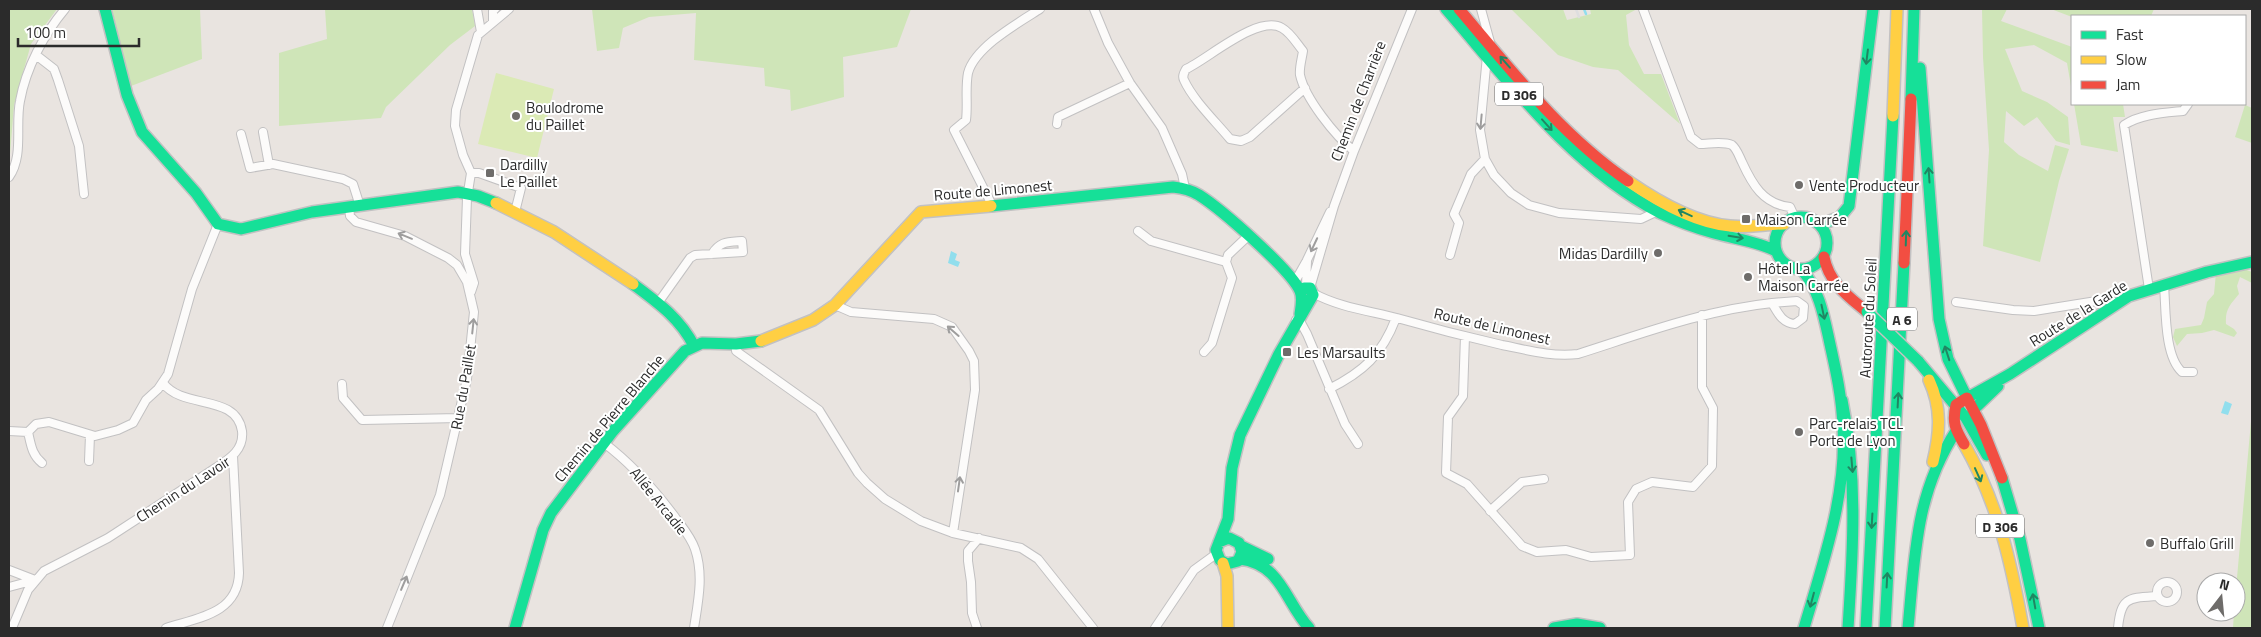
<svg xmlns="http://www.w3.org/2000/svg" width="2261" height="637" viewBox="0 0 2261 637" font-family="'Titillium Web',sans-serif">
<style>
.green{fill:#cfe5b8}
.pitch{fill:#dbeab5}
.water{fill:#91deed}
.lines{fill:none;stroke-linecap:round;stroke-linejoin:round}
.stream{stroke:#91deed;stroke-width:2.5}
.street-casing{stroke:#c2c1c2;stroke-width:10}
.fast-casing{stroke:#c2c1c2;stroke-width:14}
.slow-casing{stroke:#c2c1c2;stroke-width:14}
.jam-casing{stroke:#c2c1c2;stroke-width:14}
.street{stroke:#fcfbfa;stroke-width:8}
.fast{stroke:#16e098;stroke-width:11}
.slow{stroke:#ffcf43;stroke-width:11}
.jam{stroke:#f24e42;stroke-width:11}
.rail{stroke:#dededf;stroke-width:2.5}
.fast-bridge-casing{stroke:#c5c3c1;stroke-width:14;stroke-linecap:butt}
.fast-bridge{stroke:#16e098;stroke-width:11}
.oneway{stroke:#208662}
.oneway2{stroke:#9e9d9d}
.poi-dot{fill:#6e6c6a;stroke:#fff;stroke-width:2}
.labels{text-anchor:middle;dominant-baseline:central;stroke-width:4;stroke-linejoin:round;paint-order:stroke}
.shield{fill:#fff;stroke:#6b6b6b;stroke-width:1}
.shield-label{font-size:14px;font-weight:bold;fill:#2b2b2b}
.street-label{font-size:15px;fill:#2b2b2b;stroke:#fff}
.poi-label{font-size:15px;fill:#2b2b2b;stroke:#fff;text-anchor:start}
</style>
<rect width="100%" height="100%" fill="#e9e4e0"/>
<path class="green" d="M9,9H57L31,44L14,105L9,167Z
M112,9H200L202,59L131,86Z
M325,9H472L475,26L450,45L386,107L381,118L279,126V53L327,39Z
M592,9H911L897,47L843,57L844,97L791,111L790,90L765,86L764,68L694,60L696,13L649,17L623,28L619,48L597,51Z
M1511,9H1563L1567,20L1591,14L1590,9H1637L1626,15L1629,45L1644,74H1661L1680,124L1618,70L1593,67L1558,55Z
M1982,9H2007L2001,21L2072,47V92L2067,63L2034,45L2005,49L2022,91L2047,102L2068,117L2070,145L2056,141L2037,117L2024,126L2006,111L2004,142L2019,155L2048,171L2055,145L2069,149L2059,181L2040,262L1983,246L1989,150L1983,57Z
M2051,9H2154L2151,16L2072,17Z
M2074,104H2123L2125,117H2113L2118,152L2081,145Z
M2245,105L2252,108V143L2235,137Z
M2244,269L2252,272V283L2240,277L2237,286L2239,294C2230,305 2225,309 2226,324L2234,329L2237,333L2234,337L2214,330L2202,333L2187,334L2177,346L2173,337L2175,329L2201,325L2204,318L2207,302L2214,294L2216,273Z
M2252,410V628H2233L2234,612H2236V589Z"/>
<path class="pitch" d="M496,73L554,89L537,158L478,144Z"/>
<path class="water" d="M951,251L957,254L955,260L960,262L958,267L948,263Z
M2225,401L2232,404L2228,415L2221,413Z"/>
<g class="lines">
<path class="stream" d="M1584,9L1586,14"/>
<defs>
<path id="street" d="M477,9L481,32
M1094,9L1108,43L1130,83L1162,128L1182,174L1185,188
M1481,9L1490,42
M1643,9L1691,137L1700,144C1709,144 1723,141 1732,145C1737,149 1739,156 1742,162C1752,184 1763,204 1790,207L1795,218
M493,22V11L495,9
M36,55L54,69L58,80L79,146L84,194
M1487,56L1480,130L1485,159L1494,175L1511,193L1529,205L1559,213L1641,219L1658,211
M1305,88L1250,137L1241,141L1230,139C1216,122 1193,100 1184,80C1182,76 1184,73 1186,69C1208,59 1258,14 1282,28C1291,33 1297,44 1303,51C1302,58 1299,68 1300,75C1305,98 1335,136 1354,151
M1057,124L1058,117L1130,83
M263,132L269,165
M241,134L250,168L273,164L343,179L353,184L360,206
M471,173H479L521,188L515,212
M9,177C24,156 15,125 20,101C26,68 44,34 65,9
M468,192L471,173L463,155L455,126L456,110L478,35L509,9
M467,198L465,254L474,283L471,292
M992,205L954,130L966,120C968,105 965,88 968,73C975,47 1018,23 1040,9
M349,207L350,216L356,222L405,236L448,258L457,265L467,282L474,312L467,379L440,495L387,628
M1138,231L1151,241L1226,262
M1450,255L1459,223L1454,214L1471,174L1485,159
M1297,278L1306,262
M2164,285C2166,309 2164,356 2182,372H2193
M1306,287L1307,260L1330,212
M1310,288L1334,206L1354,151L1412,9
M2149,289L2124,125C2141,114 2163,113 2183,111L2188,104
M1313,293C1338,307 1370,311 1397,318C1432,328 1467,337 1502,345C1527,350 1551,357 1578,354C1641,334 1705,310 1772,303C1778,313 1782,323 1795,324L1803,318L1804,306L1797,301L1772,303
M1956,302L2013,310L2034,311L2109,299L2116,304
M658,303L690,258L695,255L743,252L742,241C728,242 720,241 712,254
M835,305L851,312L934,319L952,327L969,351L974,361L975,390L953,533
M1296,320L1301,323L1307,334L1345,424L1358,444
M1465,336L1463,396L1448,417L1446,473L1467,484L1522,546L1537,552L1566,550L1591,557L1630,555L1628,502L1636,489L1652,482L1693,487L1712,466L1713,408L1702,387V315
M736,344V351L819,410L858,473L867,483L885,499L921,521L953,533L1021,548L1038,559L1093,628
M1204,352L1212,343L1232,278L1226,262L1228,255L1247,237
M342,384L343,398L362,420L459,418
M1329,389C1363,372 1382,355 1396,318
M9,431L28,432L36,424L49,422L95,436L118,430L133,423L146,400L158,389L168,374L192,289L218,224
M28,432C31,445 32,455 42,463
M604,443C632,464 654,489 675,517C682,527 691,537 695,549C704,575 698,602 694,628
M89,461L90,435
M1490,511L1522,482L1544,479
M9,570L35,580
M2157 592a10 10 0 1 1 20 0a10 10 0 1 1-20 0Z
M9,587L35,580
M12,628L28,590L44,571L108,538L217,467C231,458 244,449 242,431C236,393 183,410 163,383
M166,628C197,618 238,614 239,573L233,456
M977,628L972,613L971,582L968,561V551L979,538
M1155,628L1194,570L1216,554
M2118,628C2121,597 2128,598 2157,596"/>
<path id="fast" d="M105,9L127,95L142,132L196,193L218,224L241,229L312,212L458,192L478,196L496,203
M1446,9C1510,83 1572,167 1660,213C1677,221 1696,228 1714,233C1735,239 1757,241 1776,251
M1920,68L1939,319L1948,359L1967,398
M1911,99L1914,9
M991,206L1173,187C1182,188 1191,190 1199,195C1221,209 1290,269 1300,291C1303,298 1301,307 1300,314
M1775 243a26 26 0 1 1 52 0a26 26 0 1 1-52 0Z
M1820,225L1840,217L1849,206L1873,9
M1802,270C1820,291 1824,317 1830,344C1836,371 1842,398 1843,427C1847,495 1823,563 1804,628
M633,284C657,302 680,318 694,346
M1918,361L1966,418L1987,455
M1967,398L2010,374L2129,296L2207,272L2252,262
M1842,400C1858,478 1853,550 1848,628
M1973,410L1998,386
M2002,478L2020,539L2039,628
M1219,542L1229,538L1239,543L1242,552L1238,561L1227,564L1220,560L1216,550L1228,519L1232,468L1240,435L1279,354L1313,295L1310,288H1304
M1241,546L1268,559
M1240,559C1281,564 1285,601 1309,628
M515,628L543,530L551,513L613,431L685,351L702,343L736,344L761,341
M1554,628L1577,624L1600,628
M1866,628L1893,116
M1885,628L1904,263
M1908,628C1915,556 1915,494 1956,431"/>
<path id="slow" d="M1893,116L1897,9
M1628,181C1657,201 1694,223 1730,226C1748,228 1766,224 1784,224
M496,203L554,232L633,284
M761,341L813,320L835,305L921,212L991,206
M1929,380C1942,408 1940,433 1933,462
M1964,444C1998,503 2011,562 2023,628
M1223,563L1227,576L1228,628"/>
<path id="jam" d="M1459,9C1511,70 1561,135 1628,181
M1824,257C1829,283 1848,296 1867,312
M1904,263L1911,99
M1964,444C1955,429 1952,422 1956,405L1967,398L1981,425L2002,478"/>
</defs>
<use href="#street" class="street-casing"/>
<use href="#fast" class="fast-casing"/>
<use href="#slow" class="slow-casing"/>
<use href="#jam" class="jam-casing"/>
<use href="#street" class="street"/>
<use href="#fast" class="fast"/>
<use href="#slow" class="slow"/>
<use href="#jam" class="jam"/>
<path class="rail" d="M1576,9L1579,17"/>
<defs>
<path id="fast-bridge" d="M1867,312L1918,361"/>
</defs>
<use href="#fast-bridge" class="fast-bridge-casing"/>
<use href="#fast-bridge" class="fast-bridge"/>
</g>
<defs><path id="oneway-shaft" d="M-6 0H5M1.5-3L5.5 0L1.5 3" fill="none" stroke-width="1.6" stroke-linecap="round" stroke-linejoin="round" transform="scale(1.25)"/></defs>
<g class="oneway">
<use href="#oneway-shaft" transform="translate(1867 57) rotate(97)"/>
<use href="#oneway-shaft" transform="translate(1505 62) rotate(-131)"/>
<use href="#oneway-shaft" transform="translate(1547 125) rotate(48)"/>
<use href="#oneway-shaft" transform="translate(1929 175) rotate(-94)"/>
<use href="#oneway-shaft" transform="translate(1685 213) rotate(-155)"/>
<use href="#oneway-shaft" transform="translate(1736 237) rotate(9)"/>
<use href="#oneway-shaft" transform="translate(1906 238) rotate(-88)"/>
<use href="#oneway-shaft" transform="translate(1823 312) rotate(78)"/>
<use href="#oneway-shaft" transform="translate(1947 353) rotate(-108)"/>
<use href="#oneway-shaft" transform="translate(1898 400) rotate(-87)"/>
<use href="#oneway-shaft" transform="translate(1852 465) rotate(85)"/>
<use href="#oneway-shaft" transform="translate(1978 475) rotate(66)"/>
<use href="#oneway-shaft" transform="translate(1872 521) rotate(93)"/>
<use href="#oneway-shaft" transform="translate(1887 580) rotate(-87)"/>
<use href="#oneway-shaft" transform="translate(1812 600) rotate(105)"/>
<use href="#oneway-shaft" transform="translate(2034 601) rotate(-100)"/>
</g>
<g class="oneway2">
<use href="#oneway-shaft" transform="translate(1481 122) rotate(95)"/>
<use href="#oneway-shaft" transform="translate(405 236) rotate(-158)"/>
<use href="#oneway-shaft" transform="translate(1314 245) rotate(115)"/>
<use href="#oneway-shaft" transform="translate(473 326) rotate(-84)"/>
<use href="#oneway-shaft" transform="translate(953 331) rotate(-139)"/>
<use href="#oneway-shaft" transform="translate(959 484) rotate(-82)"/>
<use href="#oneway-shaft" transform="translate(404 583) rotate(-67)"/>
</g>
<g class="poi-dot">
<circle cx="516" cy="116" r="5"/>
<rect x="485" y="168" width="10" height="10" rx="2.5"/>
<circle cx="1799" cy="185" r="5"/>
<rect x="1741" y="214" width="10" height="10" rx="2.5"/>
<circle cx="1658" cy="253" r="5"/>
<circle cx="1748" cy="277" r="5"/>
<rect x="1282" y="347" width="10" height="10" rx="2.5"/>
<circle cx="1799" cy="432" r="5"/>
<circle cx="2150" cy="543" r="5"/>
</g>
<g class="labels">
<g class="shield">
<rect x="1495" y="82.5" width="48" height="23" rx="4"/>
<rect x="1887" y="307.5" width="30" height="23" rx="4"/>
<rect x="1976" y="514.5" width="48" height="23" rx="4"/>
</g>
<g class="shield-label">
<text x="1519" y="94">D 306</text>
<text x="1902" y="319">A 6</text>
<text x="2000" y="526">D 306</text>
</g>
<g class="street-label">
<text transform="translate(1358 101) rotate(-69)">Chemin de Charrière</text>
<text transform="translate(993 190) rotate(-5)">Route de Limonest</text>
<text transform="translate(2078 313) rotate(-32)">Route de la Garde</text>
<text transform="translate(1868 318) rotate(-87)">Autoroute du Soleil</text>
<text transform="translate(1492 326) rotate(13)">Route de Limonest</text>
<text transform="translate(463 387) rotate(-80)">Rue du Paillet</text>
<text transform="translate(609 418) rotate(-50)">Chemin de Pierre Blanche</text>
<text transform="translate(183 489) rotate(-33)">Chemin du Lavoir</text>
<text transform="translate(659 501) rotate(51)">Allée Arcadie</text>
</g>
<g class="poi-label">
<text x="526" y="107">Boulodrome<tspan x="526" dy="17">du Paillet</tspan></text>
<text x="500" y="164">Dardilly<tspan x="500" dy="17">Le Paillet</tspan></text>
<text x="1809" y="185">Vente Producteur</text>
<text x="1756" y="219">Maison Carrée</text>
<text x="1648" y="253" text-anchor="end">Midas Dardilly</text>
<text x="1758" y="268">Hôtel La<tspan x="1758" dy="17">Maison Carrée</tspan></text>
<text x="1297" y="352">Les Marsaults</text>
<text x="1809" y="423">Parc-relais TCL<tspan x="1809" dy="17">Porte de Lyon</tspan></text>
<text x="2160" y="543">Buffalo Grill</text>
</g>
</g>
<rect width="2261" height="637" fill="none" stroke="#2b2b2b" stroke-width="20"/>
<rect x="2071" y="15" width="175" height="90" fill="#ffffff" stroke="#aaaaaa"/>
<rect x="2081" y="31" width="25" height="8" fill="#16e098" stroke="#aaaaaa"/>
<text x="2116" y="40" font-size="15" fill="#2b2b2b">Fast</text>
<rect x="2081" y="56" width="25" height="8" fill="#ffcf43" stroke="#aaaaaa"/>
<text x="2116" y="65" font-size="15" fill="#2b2b2b">Slow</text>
<rect x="2081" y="81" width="25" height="8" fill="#f24e42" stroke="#aaaaaa"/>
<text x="2116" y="90" font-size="15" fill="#2b2b2b">Jam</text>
<g transform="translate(2221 597) rotate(16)"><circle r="24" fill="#ffffff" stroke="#aaaaaa"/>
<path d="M0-4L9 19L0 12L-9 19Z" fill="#6e6c6a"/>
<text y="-8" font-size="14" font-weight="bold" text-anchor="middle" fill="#2b2b2b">N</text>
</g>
<path d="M18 38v8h121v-8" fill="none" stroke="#2b2b2b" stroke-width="2.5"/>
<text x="25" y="38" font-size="15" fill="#2b2b2b" stroke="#ffffff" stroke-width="4" paint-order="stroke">100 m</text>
</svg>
